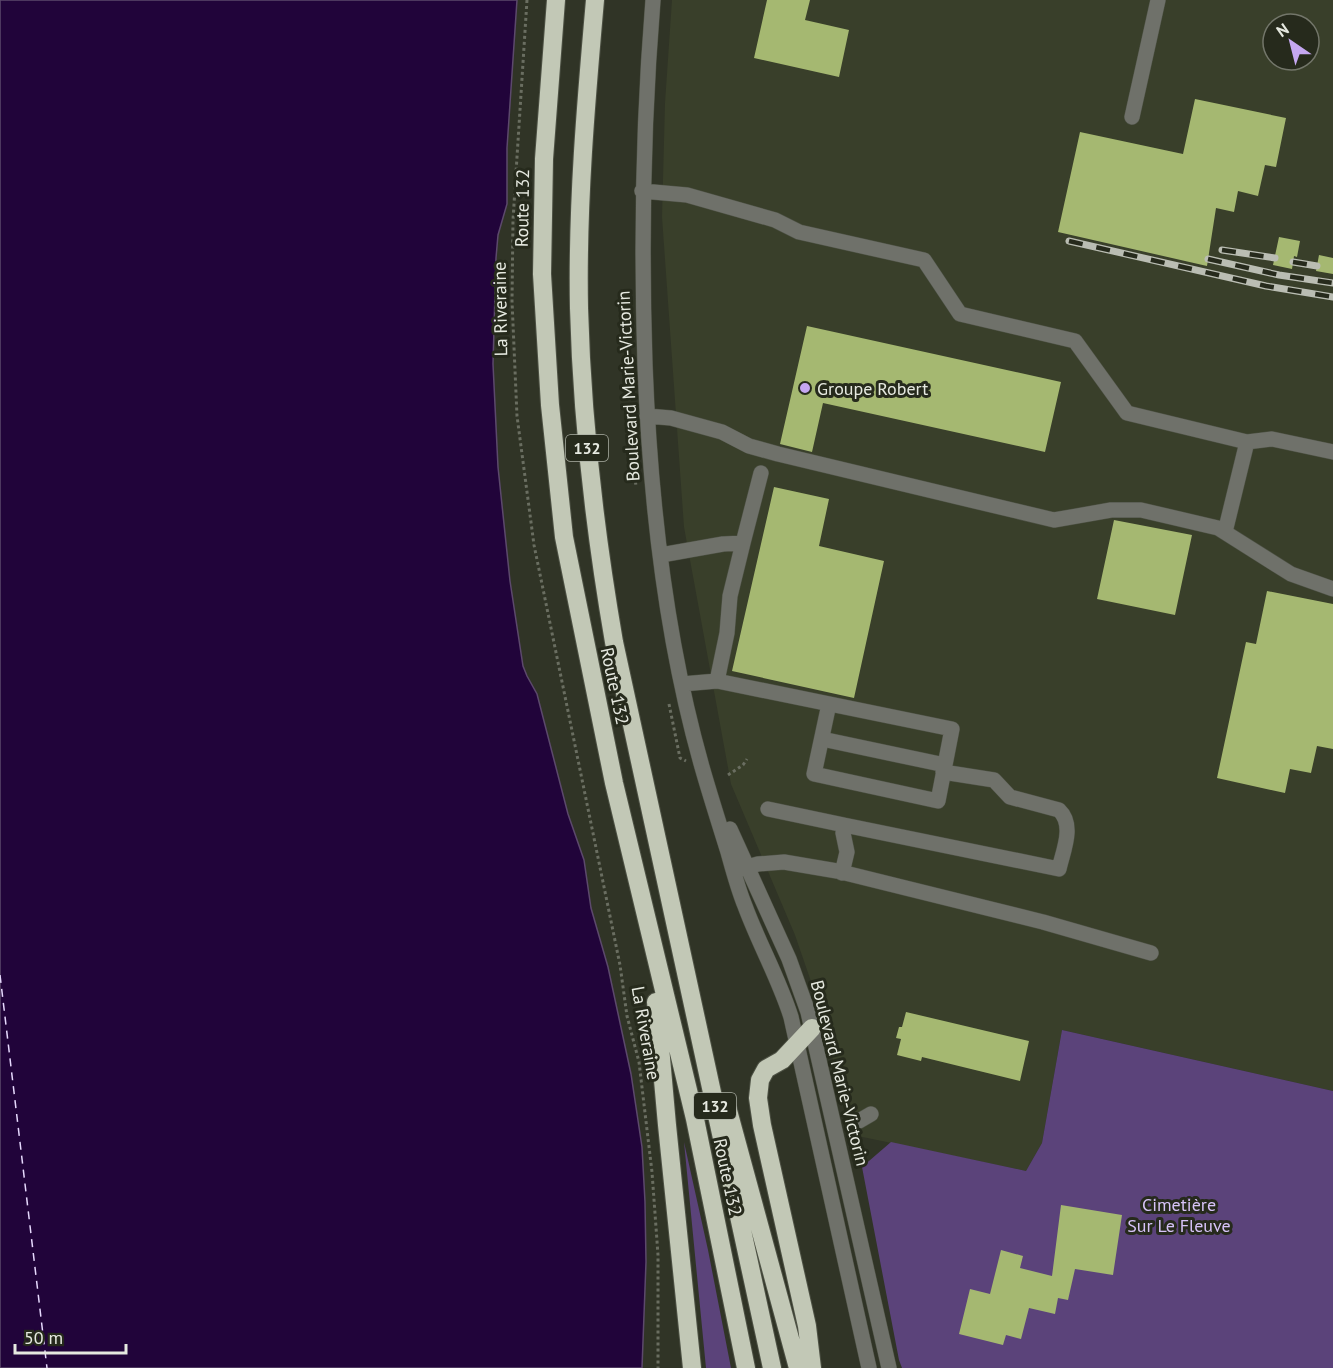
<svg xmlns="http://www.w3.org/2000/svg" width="1333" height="1368" viewBox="0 0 1333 1368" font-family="'PT Sans',sans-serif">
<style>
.built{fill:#393f2a;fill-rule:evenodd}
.green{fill:#5b437a}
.water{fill:#21043a;stroke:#5c496c;stroke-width:1.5}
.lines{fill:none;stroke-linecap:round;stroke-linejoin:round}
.ferry{stroke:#e6d9fd;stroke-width:1.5;stroke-dasharray:8 6;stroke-linecap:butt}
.building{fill:#a5b871}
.minor-casing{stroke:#4d5144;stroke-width:16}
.highway-casing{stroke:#4d5144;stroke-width:20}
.path{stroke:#6a6e61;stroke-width:3;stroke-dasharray:3 3;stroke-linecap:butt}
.minor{stroke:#6f716a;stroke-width:15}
.highway{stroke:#c2c8b6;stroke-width:18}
.rail-casing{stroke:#babdb3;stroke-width:7}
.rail{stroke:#262a1c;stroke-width:4.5;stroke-dasharray:14;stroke-linecap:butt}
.poi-dot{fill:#c5a7f1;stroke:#262a1c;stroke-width:2}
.labels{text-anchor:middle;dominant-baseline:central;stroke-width:6;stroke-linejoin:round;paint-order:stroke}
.shield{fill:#262a1c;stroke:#acb0a5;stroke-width:1.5}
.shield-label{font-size:16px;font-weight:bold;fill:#e6e9e0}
.street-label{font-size:18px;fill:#e6e9e0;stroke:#262a1c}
.poi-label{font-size:18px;fill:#e6e9e0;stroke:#262a1c;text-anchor:start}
.park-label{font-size:18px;fill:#d7c3f8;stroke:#262a1c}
</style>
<rect width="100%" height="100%" fill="#303426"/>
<path class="built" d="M672,0H1333V1091L1062,1030L1042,1143L1026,1171L853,1135L816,996L795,935L731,784L684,527L662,217L665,103ZM1273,24H1309V60H1273Z"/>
<path class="green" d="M1062,1030L1333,1091V1368H902L899,1360L862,1167L891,1142L1026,1171L1042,1143Z
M684,1142L708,1250L731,1368H706Z"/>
<path class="water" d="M0,0H517L507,148V204L498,235L496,258L493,364L498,467L510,581L523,666L527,676L537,694L568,814L584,860L591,908L608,967L631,1074L642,1147L645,1202L646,1262L642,1368H0Z"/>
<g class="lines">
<path class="ferry" d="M0,975L47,1368"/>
</g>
<path class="building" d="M767,0H810L805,20L849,30L839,77L754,58Z
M1195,99L1286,118L1276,167L1265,165L1258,196L1238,191L1234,212L1216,208L1207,266L1058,232L1080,132L1183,154Z
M1279,237L1300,241L1297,257L1294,256L1292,269L1273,265Z
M1319,255L1333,258V274L1316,271Z
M807,326L1061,382L1045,452L823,403L812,452L780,444Z
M774,487L829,499L819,546L884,561L854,698L732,671Z
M1114,520L1192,535L1175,615L1097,599Z
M1267,591L1333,604V749L1317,746L1311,773L1290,769L1285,793L1217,778L1246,642L1256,644Z
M906,1012L1029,1041L1020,1081L922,1057L921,1061L897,1055L901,1039L896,1038L899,1027H902Z
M1061,1205L1122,1215L1113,1275L1075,1269L1068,1300L1058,1298L1055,1314L1029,1308L1021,1339L1006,1335L1003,1345L959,1334L970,1289L990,1294L1001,1250L1023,1256L1020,1268L1052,1276Z"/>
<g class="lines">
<defs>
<path id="minor" d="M653,0C643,122 641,243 645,365C650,500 665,637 702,767C710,795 719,823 728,852C733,870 738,889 745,906C759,944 779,979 791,1017L869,1368
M1132,117L1158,0
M642,191L687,195L775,220L799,232L924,260L960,314L1075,341L1127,413L1247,442L1225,532
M647,416L671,418L722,432L749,446L778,454L1054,520L1111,510H1141L1218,528L1291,574L1333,589
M1247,442L1272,439L1333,452
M661,555L723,544L743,543L761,473
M717,681L952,729L938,801L814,774L829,704
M682,684L717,681L727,633L730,596L743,543
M822,739L945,765
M768,809L844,825L843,833L847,852L842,873
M844,825L1059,869C1063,851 1075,825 1059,810L1010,797L994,780L943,772
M730,829L789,959L808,1012L889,1368
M737,870L758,864L784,862L837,871L1043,922L1151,953
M859,1121L871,1114"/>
<path id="highway" d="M556,0L544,159L542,274L550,405L564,537L614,783L695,1119L746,1368
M595,0C586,102 577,205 579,308C582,421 595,532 614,642L772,1368
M656,1002L667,1125L692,1368
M812,1028L782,1060L766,1069L760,1080L758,1098L762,1125L807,1326L812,1368
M726,1103L798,1368"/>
</defs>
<use href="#minor" class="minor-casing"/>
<use href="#highway" class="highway-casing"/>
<path class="path" d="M527,0L513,220L512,301L517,416L534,545L620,965L627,1016L639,1062L652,1172L658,1255V1368
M629,368V413L636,487
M669,704L680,758L686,761
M728,775L743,765L747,759"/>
<use href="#minor" class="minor"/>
<use href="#highway" class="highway"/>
<defs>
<path id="rail" d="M1069,241L1266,286L1333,297
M1222,250L1275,258
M1208,259L1279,275L1333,283
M1293,262L1317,266"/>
</defs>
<use href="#rail" class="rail-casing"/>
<use href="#rail" class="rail"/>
</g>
<circle class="poi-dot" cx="805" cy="388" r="6"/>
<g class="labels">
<g class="shield">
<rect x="566" y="435" width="42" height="26" rx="4.5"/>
<rect x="694" y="1093" width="42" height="26" rx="4.5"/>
</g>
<g class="shield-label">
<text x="587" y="448">132</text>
<text x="715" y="1106">132</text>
</g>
<g class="street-label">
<text transform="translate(522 208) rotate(-89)">Route 132</text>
<text transform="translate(500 309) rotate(-91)">La Riveraine</text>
<text transform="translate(628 386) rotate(-93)">Boulevard Marie-Victorin</text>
<text transform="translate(615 686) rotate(78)">Route 132</text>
<text transform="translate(646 1033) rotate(80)">La Riveraine</text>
<text transform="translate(840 1073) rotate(76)">Boulevard Marie-Victorin</text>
<text transform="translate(728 1177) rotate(78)">Route 132</text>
</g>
<g class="poi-label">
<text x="817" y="388">Groupe Robert</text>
</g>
<g class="park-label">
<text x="1179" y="1204">Cimetière<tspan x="1179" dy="21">Sur Le Fleuve</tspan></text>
</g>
</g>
<g transform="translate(1291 42) rotate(325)"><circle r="28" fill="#262a1c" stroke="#73766a" stroke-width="1.5"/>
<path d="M0-4.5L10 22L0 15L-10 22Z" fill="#c5a7f1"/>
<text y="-9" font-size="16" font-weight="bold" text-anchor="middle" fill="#e6e9e0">N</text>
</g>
<path d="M15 1344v9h111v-9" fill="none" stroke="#e6e9e0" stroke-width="3"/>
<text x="24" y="1344" font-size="18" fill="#e6e9e0" stroke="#262a1c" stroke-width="4.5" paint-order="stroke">50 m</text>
</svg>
